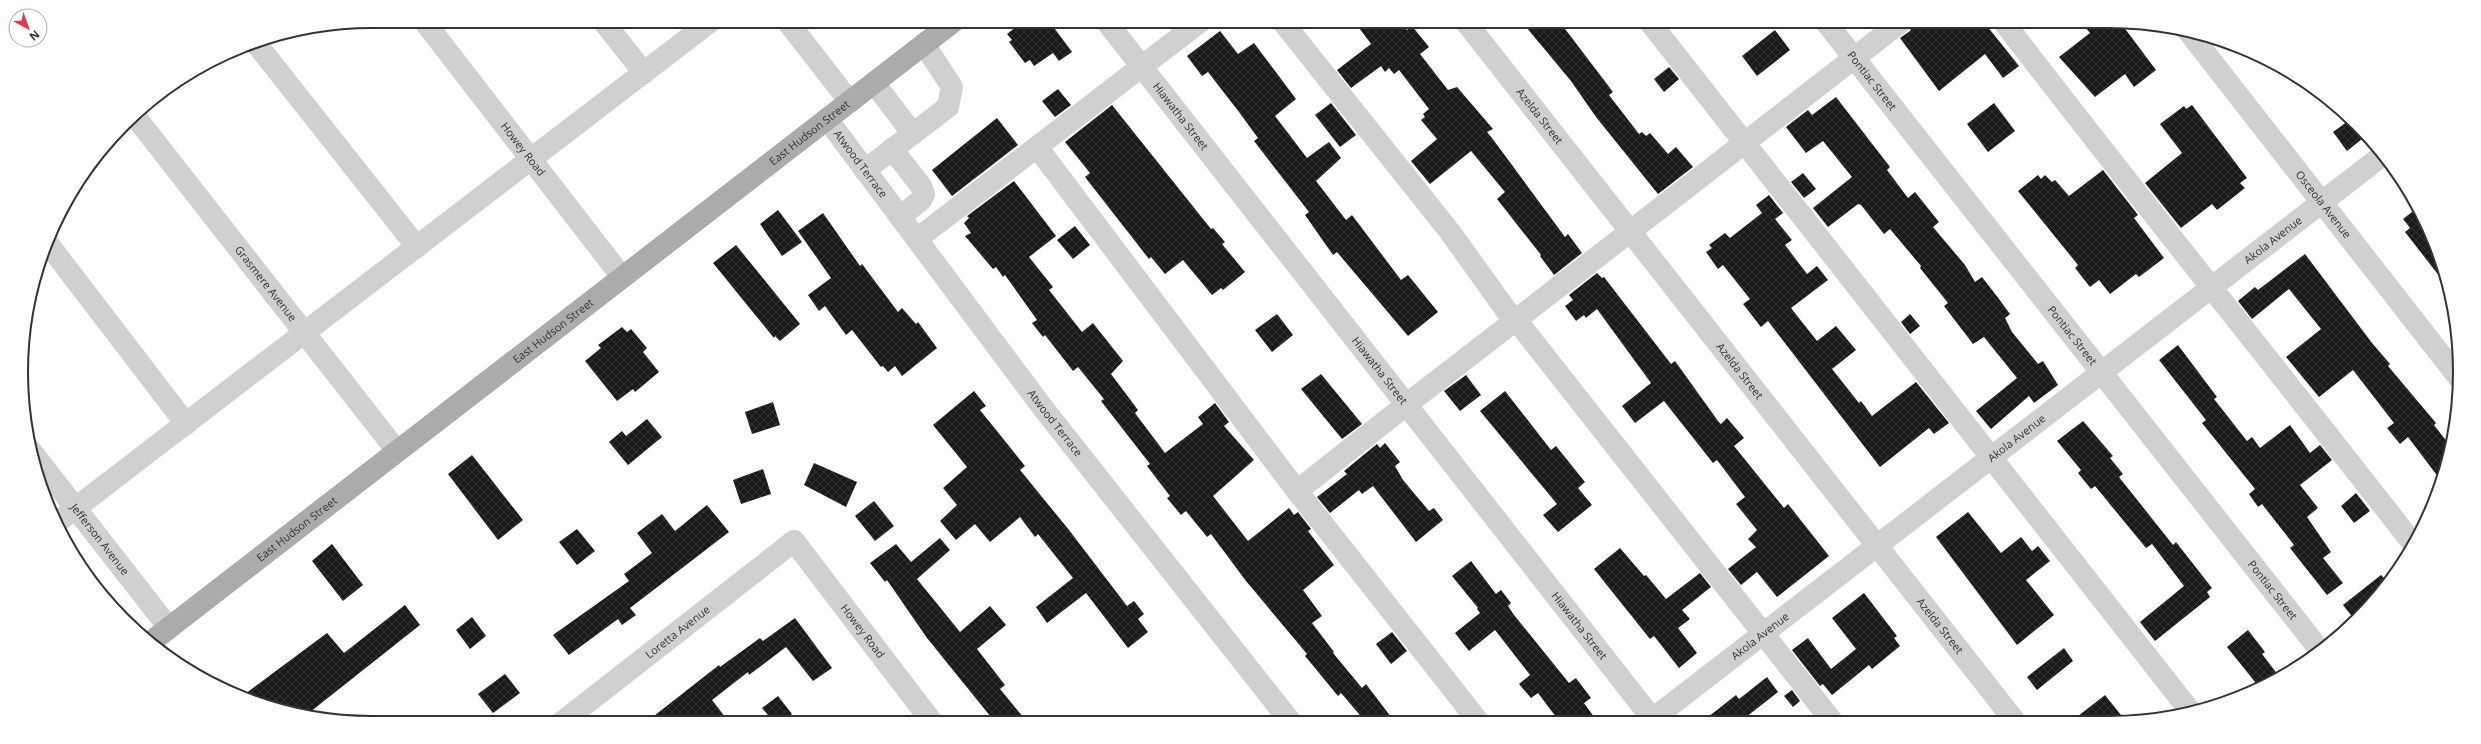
<svg xmlns="http://www.w3.org/2000/svg" width="2481" height="744" font-family="'Open Sans',sans-serif">
	<style>
		.building { fill: url(#building-cross-hatch) }
		.lines { fill: none; stroke-linecap: round; stroke-linejoin: round }
		.minor { stroke: #d0d0d0; stroke-width: 22 }
		.major { stroke: #ababab; stroke-width: 22 }
		.labels { text-anchor: middle; stroke-width: 4; stroke-linejoin: round; paint-order: stroke }
		.street-label { font-size: 11px; fill: #333; stroke: #fff }
		.rim { fill: none; stroke: #333; stroke-width: 2 }
	</style>
	<defs>
		<pattern id="building-cross-hatch" width="8" height="8" patternUnits="userSpaceOnUse"><rect width="8" height="8" fill="#1a1a1a"/><path d="M0 0l8 8M0 8l8-8" fill="none" stroke="#333"/></pattern>
	</defs>
	<rect width="100%" height="100%" fill="#fff"/>
	<g class="building">
		<polygon points="1024,21 1028,27 1035,21 1049,21 1072,52 1059,61 1053,53 1034,66 1030,60 1025,63 1009,42 1012,40 1007,34"/>
		<polygon points="1354,21 1400,21 1407,30 1412,26 1429,47 1420,54 1448,90 1457,87 1493,129 1487,132 1492,138 1565,237 1568,234 1582,253 1554,275 1540,256 1541,255 1497,199 1505,192 1471,151 1430,184 1411,161 1437,139 1421,120 1425,117 1423,114 1429,109 1399,70 1394,74 1389,68 1385,72 1381,66 1351,88 1337,70 1371,44"/>
		<polygon points="1521,21 1559,21 1613,92 1609,95 1639,134 1642,132 1646,136 1650,133 1668,154 1676,147 1693,167 1658,194 1596,117 1571,81"/>
		<polygon points="1914,21 1983,21 2019,66 2003,78 1985,54 1939,91 1900,38 1910,31"/>
		<polygon points="2080,21 2120,22 2156,70 2134,87 2125,74 2095,97 2059,57 2090,33"/>
		<polygon points="1775,30 1790,50 1757,76 1742,56"/>
		<polygon points="1220,31 1238,54 1254,43 1296,99 1275,116 1307,158 1329,142 1341,158 1316,181 1346,220 1352,215 1401,280 1408,275 1438,312 1408,336 1337,252 1333,255 1305,215 1309,212 1254,141 1258,138 1239,112 1208,72 1202,76 1187,56"/>
		<polygon points="1669,67 1679,79 1664,92 1654,79"/>
		<polygon points="1058,89 1071,105 1055,117 1042,101"/>
		<polygon points="1836,97 1890,167 1887,170 1908,198 1915,192 1939,222 1933,227 1965,265 1975,282 1982,277 1999,299 2010,314 2005,318 2012,332 2038,364 2043,361 2058,385 2034,403 2029,396 1991,429 1976,411 2017,378 1984,337 1973,344 1944,306 1948,303 1920,268 1921,266 1890,229 1884,234 1861,205 1858,204 1828,227 1813,208 1852,177 1823,141 1806,153 1786,127 1808,110 1812,115"/>
		<polygon points="1331,103 1356,135 1340,147 1315,115"/>
		<polygon points="1994,103 2015,131 1988,152 1967,124"/>
		<polygon points="1112,105 1211,229 1213,228 1225,242 1222,244 1245,272 1223,290 1221,288 1212,295 1183,260 1165,274 1151,257 1149,259 1085,177 1090,173 1065,142"/>
		<polygon points="2192,105 2247,178 2240,183 2245,188 2217,210 2212,204 2181,228 2145,183 2182,153 2160,124 2184,106 2186,109"/>
		<polygon points="997,118 1018,145 952,196 932,170"/>
		<polygon points="2351,119 2367,135 2347,151 2333,132"/>
		<polygon points="2103,170 2138,215 2134,218 2164,258 2139,277 2136,274 2110,294 2099,280 2090,287 2075,268 2078,265 2018,191 2038,175 2041,179 2045,175 2052,182 2055,180 2069,196"/>
		<polygon points="1803,173 1816,189 1804,198 1791,182"/>
		<polygon points="1014,181 1056,236 1029,257 1053,287 1049,290 1082,332 1093,323 1123,361 1111,374 1138,410 1135,413 1165,453 1203,424 1198,417 1215,403 1229,422 1224,426 1254,460 1213,496 1248,541 1289,508 1294,515 1298,512 1311,529 1308,531 1334,565 1303,590 1322,616 1312,623 1334,652 1333,653 1362,688 1366,684 1394,721 1365,721 1341,693 1338,696 1305,656 1307,654 1246,581 1211,534 1207,537 1186,511 1181,515 1167,498 1170,496 1147,466 1150,464 1101,401 1104,399 1078,367 1073,371 1045,335 1043,337 1032,323 1037,320 1005,275 1003,277 996,267 993,269 965,236 971,233 964,223 969,218 967,216"/>
		<polygon points="1769,195 1783,213 1775,219 1792,240 1785,245 1807,274 1817,266 1828,280 1791,308 1817,341 1836,326 1856,350 1832,369 1859,403 1861,401 1872,416 1916,382 1949,423 1934,434 1929,428 1880,467 1768,321 1761,327 1743,304 1750,299 1723,265 1718,269 1706,252 1712,248 1709,245 1725,233 1730,238 1762,213 1756,205"/>
		<polygon points="2417,208 2433,238 2447,286 2405,232 2410,228 2403,219"/>
		<polygon points="778,210 802,242 782,256 760,224"/>
		<polygon points="823,213 860,266 862,264 898,312 902,308 916,324 918,322 937,348 902,376 895,366 888,372 883,366 881,367 852,330 846,335 825,306 819,311 808,295 831,278 798,231"/>
		<polygon points="1075,226 1090,245 1073,259 1057,240"/>
		<polygon points="736,245 800,324 780,341 775,336 774,338 713,263"/>
		<polygon points="2305,254 2372,343 2390,364 2388,366 2436,423 2434,425 2451,447 2439,478 2408,437 2400,444 2387,428 2394,423 2353,370 2319,397 2286,357 2321,329 2289,289 2252,319 2238,301 2255,287 2258,290"/>
		<polygon points="1597,273 1602,278 1604,277 1671,364 1675,361 1718,421 1721,424 1727,418 1744,438 1734,446 1784,508 1788,504 1829,556 1777,597 1757,572 1741,585 1728,569 1756,547 1748,539 1757,530 1736,504 1745,497 1717,460 1713,463 1664,401 1635,423 1622,406 1651,383 1597,309 1586,318 1584,315 1576,321 1565,306 1573,300 1569,295"/>
		<polygon points="1277,314 1293,335 1272,352 1255,330"/>
		<polygon points="1910,314 1920,326 1910,334 1901,322"/>
		<polygon points="622,327 627,332 631,329 647,348 643,352 659,372 635,392 633,389 617,401 585,361 601,348 598,345"/>
		<polygon points="2178,345 2217,397 2214,399 2247,441 2252,437 2260,448 2290,425 2310,453 2320,445 2332,460 2300,485 2318,508 2307,517 2331,552 2323,558 2343,583 2327,595 2290,548 2294,545 2262,504 2258,507 2249,494 2255,489 2202,423 2206,420 2159,360"/>
		<polygon points="1321,374 1362,424 1342,439 1301,389"/>
		<polygon points="1466,375 1481,395 1460,411 1444,391"/>
		<polygon points="974,391 986,406 980,410 1025,466 1020,470 1069,530 1127,606 1134,601 1144,614 1138,619 1148,632 1128,648 1086,593 1047,623 1036,607 1073,578 1038,534 1035,537 1020,517 990,542 975,524 956,540 940,521 957,505 943,488 967,467 933,425"/>
		<polygon points="1505,391 1551,450 1556,446 1585,482 1578,488 1592,505 1558,532 1543,515 1557,504 1480,411"/>
		<polygon points="773,402 780,425 752,434 745,412"/>
		<polygon points="647,419 662,437 628,465 609,442 622,431 626,436"/>
		<polygon points="2083,421 2113,456 2110,458 2123,474 2119,477 2173,545 2176,542 2212,588 2207,592 2210,597 2155,641 2140,622 2184,586 2152,544 2146,548 2095,486 2091,489 2078,473 2081,470 2057,441"/>
		<polygon points="1385,443 1400,462 1395,466 1403,480 1429,511 1434,508 1443,520 1416,542 1373,486 1362,494 1359,490 1330,513 1317,497 1347,474 1344,471 1377,444 1380,448"/>
		<polygon points="472,455 523,520 498,540 448,474"/>
		<polygon points="814,463 857,482 846,507 804,485"/>
		<polygon points="763,469 771,494 741,504 733,480"/>
		<polygon points="2356,493 2370,511 2354,523 2341,506"/>
		<polygon points="874,501 894,526 875,541 855,516"/>
		<polygon points="707,505 729,532 630,608 636,615 622,625 618,619 569,655 553,635 629,581 624,574 652,553 637,533 662,514 675,531"/>
		<polygon points="1968,512 2001,553 2021,537 2032,551 2038,546 2050,561 2026,580 2054,615 2017,645 1936,537"/>
		<polygon points="577,529 595,551 577,565 559,542"/>
		<polygon points="940,538 950,550 917,579 960,632 990,606 1006,625 977,649 1005,685 1000,689 1027,722 995,722 927,638 887,580 885,582 870,563 896,544 911,562"/>
		<polygon points="332,544 363,585 343,601 312,561"/>
		<polygon points="1620,548 1644,576 1646,575 1666,599 1700,573 1711,587 1682,610 1690,619 1678,628 1697,653 1679,668 1654,636 1650,639 1594,569"/>
		<polygon points="1471,561 1496,594 1501,590 1511,603 1508,606 1514,615 1569,683 1576,678 1591,698 1584,703 1597,721 1559,721 1538,693 1531,698 1519,684 1530,675 1495,630 1469,651 1455,633 1480,613 1477,609 1478,608 1452,576"/>
		<polygon points="2381,575 2386,580 2354,619 2343,605"/>
		<polygon points="1864,593 1897,636 1894,638 1900,646 1872,669 1869,665 1832,695 1823,684 1820,686 1792,650 1808,638 1831,669 1856,649 1832,618"/>
		<polygon points="405,605 420,625 305,716 241,697 327,633 344,653"/>
		<polygon points="472,617 486,636 470,649 456,630"/>
		<polygon points="795,618 832,668 813,681 786,647 749,675 748,672 712,700 729,722 645,723 719,665 720,667 760,638 763,641"/>
		<polygon points="2248,630 2265,652 2262,654 2278,675 2259,687 2227,647"/>
		<polygon points="1392,632 1407,651 1391,664 1376,644"/>
		<polygon points="2064,648 2073,661 2037,690 2027,677"/>
		<polygon points="505,674 520,693 493,713 478,694"/>
		<polygon points="1767,677 1778,692 1741,721 1703,721 1736,695 1739,699"/>
		<polygon points="1792,690 1800,701 1793,707 1784,696"/>
		<polygon points="2105,695 2125,720 2073,720"/>
		<polygon points="778,696 792,714 782,722 774,722 762,708"/>
	</g>
	<g class="lines">
		<g class="minor">
			<path id="s1" d="M424 21 622 277"/>
			<polyline points="603,21 644,73"/>
			<polyline points="787,21 850,102"/>
			<path id="s2" d="M1106 21 1654 721"/>
			<polyline points="1282,21 1450,232 1506,310 1517,321 1832,721"/>
			<path id="s3" d="M1465 21 2014 720"/>
			<polyline points="1649,21 2190,711"/>
			<path id="s4" d="M1825 21 2319 649"/>
			<path d="M2003 21C2138 197 2278 370 2414 545"/>
			<path id="s5" d="M2188 31 2459 378"/>
			<polyline points="255,42 417,247"/>
			<polyline points="874,83 913,134"/>
			<path id="s6" d="M134 115 397 451"/>
			<path id="s7" d="M827 119 1043 408 1290 721"/>
			<polyline points="1037,147 1297,491 1478,721"/>
			<polyline points="892,149 921,186 924,194 921,200 900,217"/>
			<polyline points="865,170 948,107 952,87 924,44"/>
			<polyline points="917,239 1201,21"/>
			<polyline points="49,245 186,424"/>
			<path id="s8" d="M31 451 169 628"/>
			<polyline points="1297,491 1406,405 1902,21"/>
			<polyline points="56,523 711,21"/>
			<path id="s9" d="M1650 721 2383 155"/>
			<path id="s10" d="M561 723 794 541 932 722"/>
		</g>
		<path class="major" id="s11" d="M152 641 954 21"/>
	</g>
	<g class="labels">
		<g class="street-label">
			<text dy="4" stroke="none"><textPath href="#s4" startOffset="76">Pontiac Street</textPath></text>
			<text dy="4" stroke="none"><textPath href="#s2" startOffset="121">Hiawatha Street</textPath></text>
			<text dy="4" stroke="none"><textPath href="#s3" startOffset="121">Azelda Street</textPath></text>
			<text dy="4" stroke="none"><textPath href="#s11" startOffset="831">East Hudson Street</textPath></text>
			<text dy="4" stroke="none"><textPath href="#s1" startOffset="162">Howey Road</textPath></text>
			<text dy="4" stroke="none"><textPath href="#s7" startOffset="56">Atwood Terrace</textPath></text>
			<text dy="4" stroke="none"><textPath href="#s5" startOffset="220">Osceola Avenue</textPath></text>
			<text dy="4" stroke="none"><textPath href="#s9" startOffset="787">Akola Avenue</textPath></text>
			<text dy="4" stroke="none"><textPath href="#s6" startOffset="214">Grasmere Avenue</textPath></text>
			<text dy="4" stroke="none"><textPath href="#s11" startOffset="507">East Hudson Street</textPath></text>
			<text dy="4" stroke="none"><textPath href="#s4" startOffset="400">Pontiac Street</textPath></text>
			<text dy="4" stroke="none"><textPath href="#s2" startOffset="444">Hiawatha Street</textPath></text>
			<text dy="4" stroke="none"><textPath href="#s3" startOffset="445">Azelda Street</textPath></text>
			<text dy="4" stroke="none"><textPath href="#s7" startOffset="380">Atwood Terrace</textPath></text>
			<text dy="4" stroke="none"><textPath href="#s9" startOffset="463">Akola Avenue</textPath></text>
			<text dy="4" stroke="none"><textPath href="#s11" startOffset="183">East Hudson Street</textPath></text>
			<text dy="4" stroke="none"><textPath href="#s8" startOffset="112">Jefferson Avenue</textPath></text>
			<text dy="4" stroke="none"><textPath href="#s4" startOffset="724">Pontiac Street</textPath></text>
			<text dy="4" stroke="none"><textPath href="#s2" startOffset="768">Hiawatha Street</textPath></text>
			<text dy="4" stroke="none"><textPath href="#s3" startOffset="769">Azelda Street</textPath></text>
			<text dy="4" stroke="none"><textPath href="#s10" startOffset="409">Howey Road</textPath></text>
			<text dy="4" stroke="none"><textPath href="#s10" startOffset="148">Loretta Avenue</textPath></text>
			<text dy="4" stroke="none"><textPath href="#s9" startOffset="139">Akola Avenue</textPath></text>
		</g>
	</g>
	<path d="M0 0H2481V744H0ZM372 28H2109A344 344 0 0 1 2453 372V372A344 344 0 0 1 2109 716H372A344 344 0 0 1 28 372V372A344 344 0 0 1 372 28Z" fill="#fff" fill-rule="evenodd"/>
	<path class="rim" d="M372 28H2109A344 344 0 0 1 2453 372V372A344 344 0 0 1 2109 716H372A344 344 0 0 1 28 372V372A344 344 0 0 1 372 28Z"/>
	<g transform="translate(28 28) rotate(139)"><circle r="19" fill="#ffffff" stroke="#adadad"/>
	<path d="M0-3L7 15L0 10L-7 15Z" fill="#e63946"/>
	<text y="-6" font-size="11" font-weight="bold" text-anchor="middle" fill="#333333">N</text>
	</g>
</svg>
